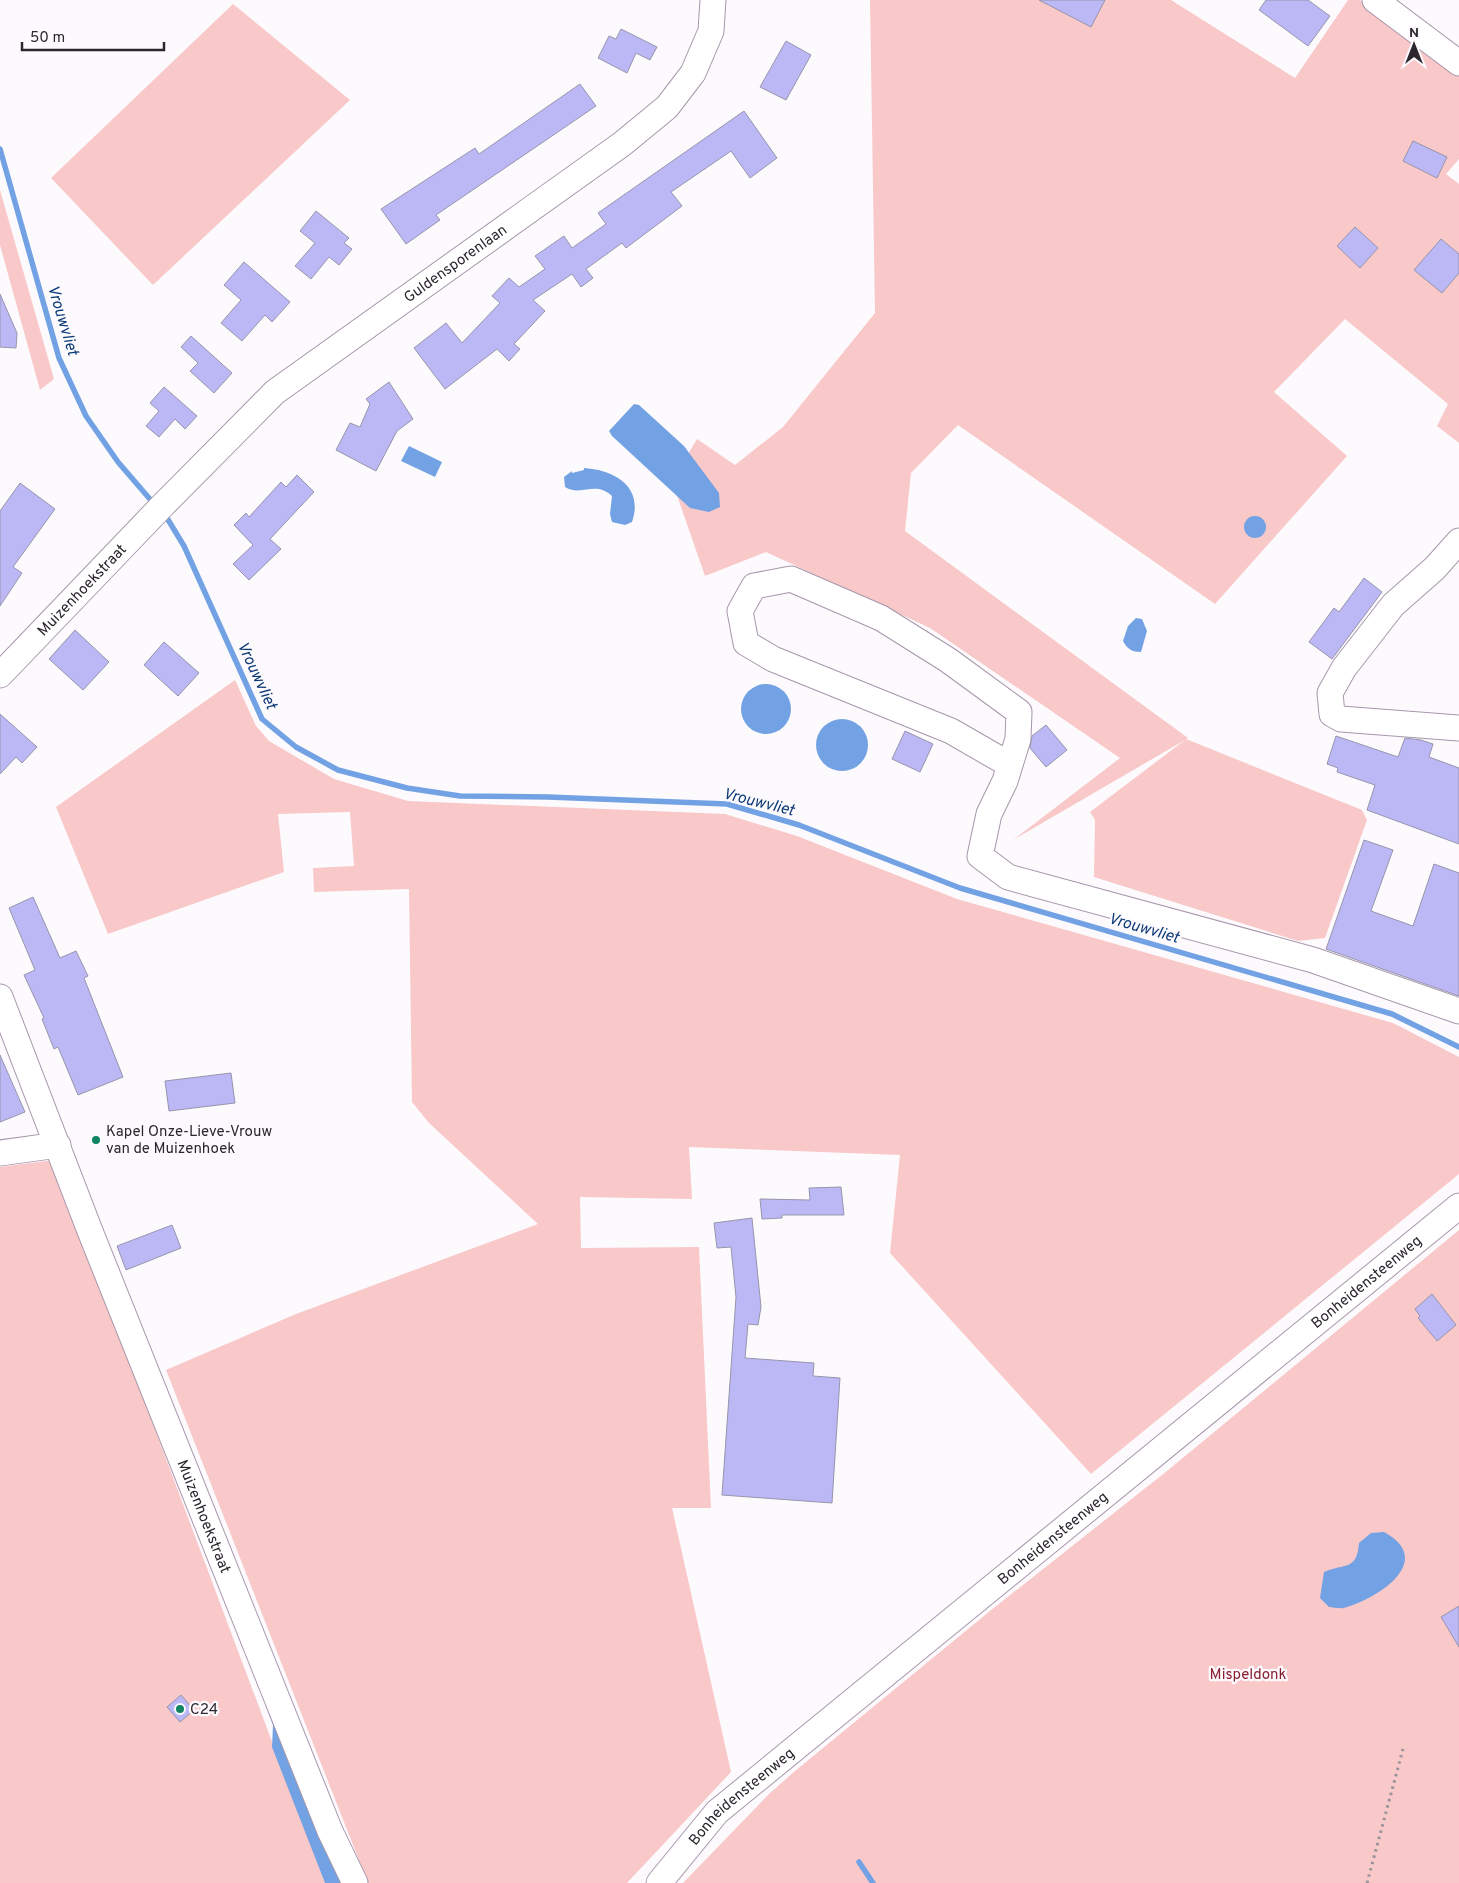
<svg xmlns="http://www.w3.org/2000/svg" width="1459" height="1883" font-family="Overpass,sans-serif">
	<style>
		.green { fill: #f9c8c9 }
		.water { fill: #73a2e4 }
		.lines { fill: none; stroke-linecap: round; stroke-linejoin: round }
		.stream { stroke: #73a2e4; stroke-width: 5.5 }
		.building { fill: #bcb8f6; stroke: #9695ac }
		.minor-casing { stroke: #a697ab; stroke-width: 27 }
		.path { stroke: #99949a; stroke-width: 3; stroke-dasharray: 2.5 4; stroke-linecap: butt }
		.minor { stroke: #fff; stroke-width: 25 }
		.poi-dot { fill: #0f8362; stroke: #fdfafe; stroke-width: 2 }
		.labels { text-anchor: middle; stroke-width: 4.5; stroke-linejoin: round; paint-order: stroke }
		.street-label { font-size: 15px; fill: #2c262e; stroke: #fdfafe }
		.poi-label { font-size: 15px; fill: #2c262e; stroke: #fdfafe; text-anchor: start }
		.park-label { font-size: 15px; fill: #891f30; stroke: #fdfafe }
		.water-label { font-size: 16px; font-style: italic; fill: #0d3b76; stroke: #fdfafe }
	</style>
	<rect width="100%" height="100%" fill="#fdfafe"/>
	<g class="green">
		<polygon points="870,0 1171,0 1295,78 1348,0 1360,0 1459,73 1459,159 1446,174 1459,184 1459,443 1437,426 1448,404 1345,319 1274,392 1347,456 1215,604 958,425 911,473 905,531 1188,738 1186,739 1362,810 1367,820 1325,938 1298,941 1094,877 1095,820 1090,812 1185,740 1013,840 1120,758 930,628 766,552 705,576 672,481 697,439 735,465 783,427 875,313"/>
		<polygon points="233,4 350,100 153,285 51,178"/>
		<polygon points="0,190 54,379 40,390 0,245"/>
		<polygon points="235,680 256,726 269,741 334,779 408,801 725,814 797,836 957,899 1393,1023 1459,1057 1459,1174 1091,1474 890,1253 900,1155 689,1147 692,1199 580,1197 581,1248 699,1247 711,1508 672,1508 731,1772 627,1883 368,1883 166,1370 296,1314 538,1224 429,1123 412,1102 409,889 314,892 313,868 354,866 350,812 278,814 284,872 108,934 56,807"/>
		<polygon points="54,1160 325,1883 0,1883 0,1167"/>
		<polygon points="1459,1230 1459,1883 683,1883 769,1794 795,1771 990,1611 1167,1471"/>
	</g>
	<g class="water">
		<polygon points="634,404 639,405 684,446 719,493 720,507 709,512 690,508 612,436 609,431"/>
		<polygon points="409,446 442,462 435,477 401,461"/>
		<path d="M584 468C615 470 644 487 632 522L625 525 612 522 610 514 612 496C595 480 582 497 565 487L564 477 572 471V473L584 470Z"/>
		<circle cx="1255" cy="527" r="11"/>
		<path d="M1136 618 1142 619 1147 631 1141 652C1132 652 1127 649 1123 641L1128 626Z"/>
		<circle cx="766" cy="709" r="25"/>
		<circle cx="842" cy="745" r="26"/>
		<path d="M1384 1532C1437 1561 1377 1599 1344 1608 1340 1609 1333 1607 1329 1607L1320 1598 1324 1572C1345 1563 1357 1571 1359 1543L1371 1533Z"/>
		<polygon points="273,1701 346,1883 325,1883 272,1747 273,1725 265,1704"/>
	</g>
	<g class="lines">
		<g class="stream">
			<polyline points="0,149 59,358 86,416 118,462 155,505"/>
			<polyline points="164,513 184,546 262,719 296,747 338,770 407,788 460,796 548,797 727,804 799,825 960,888 1392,1014 1459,1047"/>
			<polyline points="859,1862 873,1883"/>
		</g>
	</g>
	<g class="building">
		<polygon points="1039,0 1105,0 1091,27"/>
		<polygon points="1266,0 1308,0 1330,16 1308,46 1259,10"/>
		<polygon points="621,29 657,47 650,60 636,53 627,73 598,58 609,36 616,39"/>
		<polygon points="786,41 811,55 786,100 760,87"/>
		<polygon points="580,84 596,106 436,215 440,220 406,244 381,209 475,148 479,154"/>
		<polygon points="744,111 777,158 750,178 731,151 671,192 682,206 626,248 622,243 586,269 593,278 581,287 572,274 533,300 545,311 514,344 520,349 509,361 497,349 445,389 414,348 446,323 462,343 500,303 492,296 509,278 519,287 545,269 535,256 564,236 572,248 606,224 598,213"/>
		<polygon points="1413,141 1447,157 1437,178 1403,161"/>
		<polygon points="316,211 349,238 344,243 352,249 339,265 329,257 311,279 295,266 315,243 300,231"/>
		<polygon points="1355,227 1378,248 1360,268 1337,246"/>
		<polygon points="1441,239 1459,254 1459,273 1442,293 1414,270"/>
		<polygon points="244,262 290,302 272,322 265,315 242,341 221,323 241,300 224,285"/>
		<polygon points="0,294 17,333 16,348 0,347"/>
		<polygon points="191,336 232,373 214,393 190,371 198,363 181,347"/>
		<polygon points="389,382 413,419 397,431 376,471 336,450 350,423 360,427 370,404 366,399"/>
		<polygon points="164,387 197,416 185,429 175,419 159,437 146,426 159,411 150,403"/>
		<polygon points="297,475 314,492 270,539 281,549 249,580 233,564 253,545 234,525 246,513 249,517 281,482 286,487"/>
		<polygon points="20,483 55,509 13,567 22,573 0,606 0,511"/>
		<polygon points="1364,578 1382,592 1332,659 1309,642 1334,608 1339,612"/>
		<polygon points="75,630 109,662 83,690 49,659"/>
		<polygon points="164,642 199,673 178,696 144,665"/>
		<polygon points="0,714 37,747 22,763 16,757 0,774"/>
		<polygon points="1046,725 1067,750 1046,767 1030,748 1032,736"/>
		<polygon points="905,731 933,744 920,772 892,759"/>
		<polygon points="1336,736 1398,757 1405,738 1421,740 1433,744 1429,757 1459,768 1459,844 1367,810 1375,785 1337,772 1338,768 1327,764"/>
		<polygon points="1364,840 1393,850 1371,911 1413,926 1434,864 1459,873 1459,996 1326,949"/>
		<polygon points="33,897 60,958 76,951 88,976 84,978 123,1077 78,1095 58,1047 54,1049 42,1019 44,1018 24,975 35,970 9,908"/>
		<polygon points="0,1055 25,1112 0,1122"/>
		<polygon points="231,1073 235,1103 169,1111 165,1081"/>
		<polygon points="841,1187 844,1215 782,1215 782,1218 762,1219 760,1199 810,1200 809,1188"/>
		<polygon points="752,1218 761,1307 758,1325 748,1324 745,1358 814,1363 813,1376 840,1378 832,1503 722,1495 736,1297 731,1247 717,1248 714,1223"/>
		<polygon points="172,1225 181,1248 126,1270 117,1246"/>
		<polygon points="1432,1294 1456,1325 1437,1341 1418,1318 1420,1316 1415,1309"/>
		<polygon points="1459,1606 1459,1647 1441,1617"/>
		<polygon points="181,1695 194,1710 180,1722 167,1707"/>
	</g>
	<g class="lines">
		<g class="minor-casing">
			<g id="minor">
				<polyline points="1375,0 1459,63"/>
				<polyline points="1459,541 1435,568 1393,605 1344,668 1330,693 1332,714 1341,719 1459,728"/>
				<path id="s1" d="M0 675 162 506 275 392 622 144 667 107 693 73 711 31 713 0"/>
				<polyline points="1010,765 951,731 773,659 746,643 740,611 754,586 791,579 881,618 948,660 1019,712 1018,739 1005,781 989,814 980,856 1008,877 1313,960 1459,1011"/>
				<path id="s2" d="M0 997 90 1231 330 1831 355 1883"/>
				<polyline points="0,1153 58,1145"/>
				<path id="s3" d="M659 1883 717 1812 1459 1206"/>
			</g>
		</g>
		<polyline class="path" points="1367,1883 1403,1749"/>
		<use href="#minor" class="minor"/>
	</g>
	<g class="poi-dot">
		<circle cx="96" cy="1140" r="5"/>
		<circle cx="180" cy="1709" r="5"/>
	</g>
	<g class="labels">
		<g class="street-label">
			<text dy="5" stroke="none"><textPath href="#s1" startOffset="616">Guldensporenlaan</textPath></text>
			<text dy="5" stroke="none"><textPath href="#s1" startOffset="118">Muizenhoekstraat</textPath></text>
			<text dy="5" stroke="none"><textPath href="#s3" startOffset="930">Bonheidensteenweg</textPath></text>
			<text dy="5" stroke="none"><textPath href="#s2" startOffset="558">Muizenhoekstraat</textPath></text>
			<text dy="5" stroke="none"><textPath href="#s3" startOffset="525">Bonheidensteenweg</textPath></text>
			<text dy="5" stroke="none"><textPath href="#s3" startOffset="120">Bonheidensteenweg</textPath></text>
		</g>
		<g class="poi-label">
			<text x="106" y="1136">Kapel Onze-Lieve-Vrouw<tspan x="106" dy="17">van de Muizenhoek</tspan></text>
			<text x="190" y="1714">C24</text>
		</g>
		<g class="park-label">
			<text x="1248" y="1679">Mispeldonk</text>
		</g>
		<g class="water-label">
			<text transform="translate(64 320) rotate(73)" y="6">Vrouwvliet</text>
			<text transform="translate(258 675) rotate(65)" y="6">Vrouwvliet</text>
			<text transform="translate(759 801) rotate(14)" y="6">Vrouwvliet</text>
			<text transform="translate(1144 927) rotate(16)" y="6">Vrouwvliet</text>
		</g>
	</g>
	<g transform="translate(1414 45)" stroke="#fdfafe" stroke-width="4" paint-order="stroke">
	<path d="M0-4L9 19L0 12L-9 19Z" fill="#2c262e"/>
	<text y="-8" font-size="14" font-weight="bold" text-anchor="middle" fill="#2c262e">N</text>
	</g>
	<path d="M22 42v8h142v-8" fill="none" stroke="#2c262e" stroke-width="2.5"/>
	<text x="30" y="42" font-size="15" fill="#2c262e" stroke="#fdfafe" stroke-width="4" paint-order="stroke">50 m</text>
</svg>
